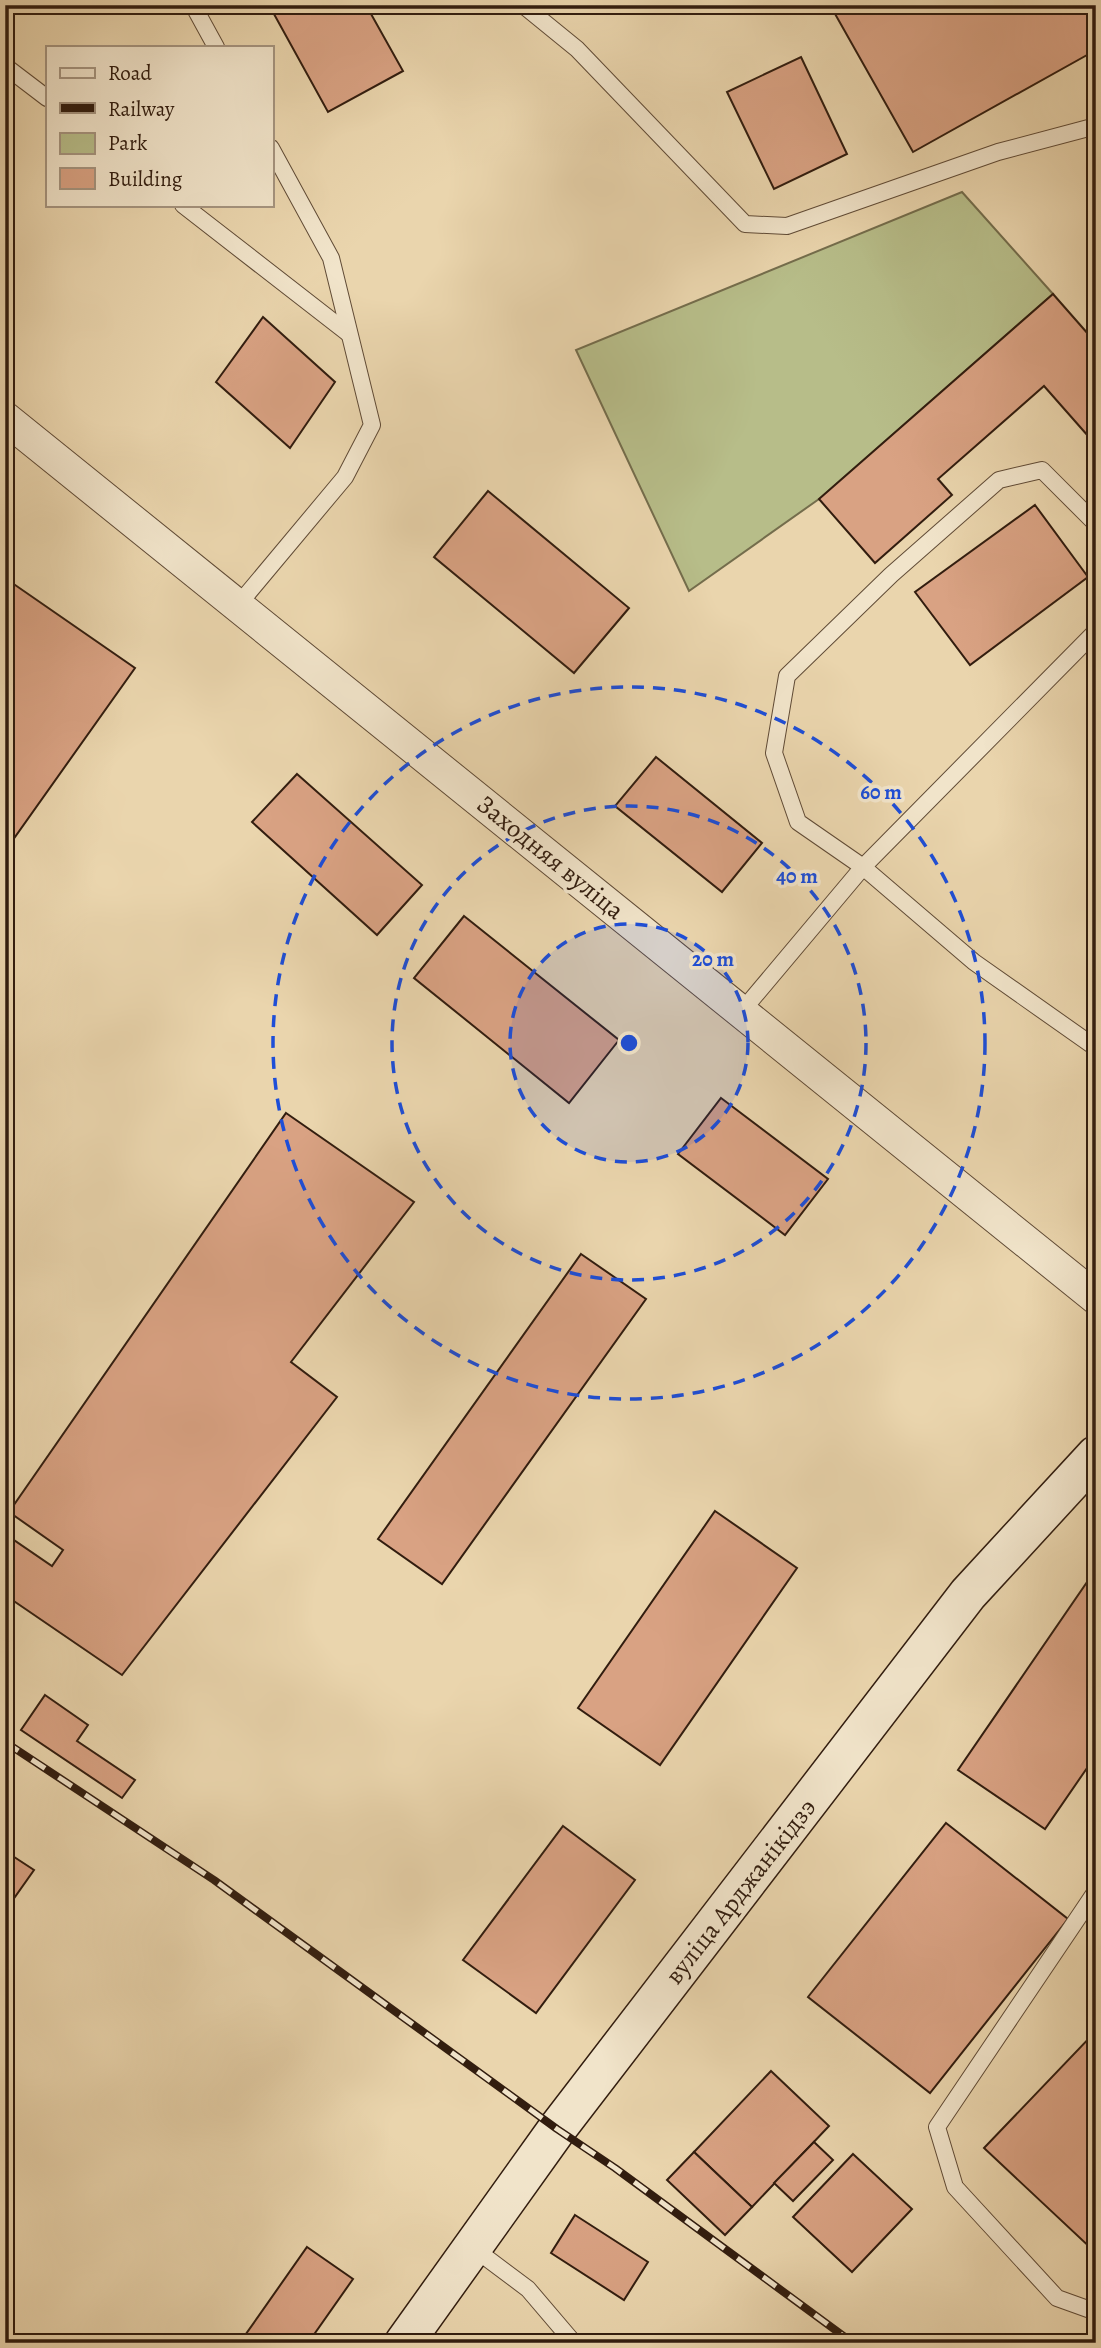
<svg xmlns="http://www.w3.org/2000/svg" width="1101" height="2348" font-family="Alegreya,serif">
	<style>
		.green { fill: #b7bd89; stroke: #746d4c; stroke-width: 2 }
		.building { fill: #d9a283; stroke: #321d0f; stroke-width: 2 }
		.lines { fill: none; stroke-linecap: round; stroke-linejoin: round }
		.service-casing { stroke: #604b36; stroke-width: 18 }
		.minor-casing { stroke: #604b36; stroke-width: 34 }
		.secondary-casing { stroke: #321d0f; stroke-width: 41 }
		.service { stroke: #f1e4ca; stroke-width: 16 }
		.minor { stroke: #f1e4ca; stroke-width: 32 }
		.secondary { stroke: #f1e4ca; stroke-width: 38 }
		.rail-casing { stroke: #321d0f; stroke-width: 8 }
		.rail { stroke: #f1e4ca; stroke-width: 5; stroke-dasharray: 16; stroke-linecap: butt }
		.ring { fill: none; stroke: #1d4ed8; stroke-width: 3.5; stroke-dasharray: 12 9 }
		.labels { text-anchor: middle; stroke-width: 7; stroke-linejoin: round; paint-order: stroke }
		.street-label { font-size: 26px; fill: #321d0f; stroke: #f1e4ca }
		.centre { fill: #1d4ed8; stroke: #f1e4ca; stroke-width: 3.5 }
		.ring-label { font-size: 21px; text-anchor: middle; font-weight: bold; fill: #1d4ed8; stroke: #f1e4ca; stroke-width: 7; stroke-linejoin: round; paint-order: stroke }
	</style>
	<rect width="100%" height="100%" fill="#ead5ad"/>
	<filter id="stains"><feTurbulence type="fractalNoise" baseFrequency=".00286" numOctaves="4"/><feColorMatrix values="0 0 0 0 .2 0 0 0 0 .09 0 0 0 0 .02 0 0 0 .5 -.17"/></filter>
	<radialGradient id="worn" r=".72"><stop offset=".6" stop-color="#630" stop-opacity="0"/><stop offset="1" stop-color="#630" stop-opacity=".3"/></radialGradient>
	<polygon class="green" points="962,192 1053,294 819,499 689,591 576,350"/>
	<g class="building">
		<polygon points="269,5 366,5 403,71 328,112"/>
		<polygon points="830,5 1096,5 1096,50 913,152"/>
		<polygon points="801,57 847,154 774,189 727,92"/>
		<polygon points="1053,294 1096,343 1096,445 1044,386 938,479 952,495 875,563 819,499"/>
		<polygon points="263,317 335,382 290,448 216,382"/>
		<polygon points="488,491 629,608 574,673 434,557"/>
		<polygon points="1035,505 1088,577 970,665 915,592"/>
		<polygon points="5,578 135,668 5,851"/>
		<polygon points="656,757 762,843 722,892 615,806"/>
		<polygon points="297,774 422,885 377,935 252,822"/>
		<polygon points="464,916 619,1040 569,1103 414,978"/>
		<polygon points="721,1098 828,1179 785,1235 678,1154"/>
		<polygon points="286,1113 414,1202 291,1362 337,1397 122,1675 5,1595 5,1534 52,1566 63,1550 9,1512"/>
		<polygon points="581,1254 646,1299 442,1584 378,1539"/>
		<polygon points="715,1511 797,1568 660,1765 578,1708"/>
		<polygon points="1096,1569 1096,1755 1045,1829 958,1770"/>
		<polygon points="45,1695 88,1725 77,1741 135,1780 122,1798 21,1730"/>
		<polygon points="946,1823 1068,1919 930,2093 808,1997"/>
		<polygon points="563,1826 635,1880 536,2013 463,1960"/>
		<polygon points="5,1851 34,1870 5,1911"/>
		<polygon points="1096,2031 1096,2253 984,2148"/>
		<polygon points="771,2071 829,2126 752,2207 694,2152"/>
		<polygon points="814,2142 833,2160 793,2201 774,2183"/>
		<polygon points="694,2152 752,2207 725,2235 667,2180"/>
		<polygon points="853,2154 912,2209 852,2272 793,2217"/>
		<polygon points="575,2215 648,2262 624,2300 551,2253"/>
		<polygon points="307,2247 353,2279 308,2343 243,2343 241,2341"/>
	</g>
	<g class="lines">
		<g class="service-casing">
			<g id="service">
				<polyline points="193,5 216,47"/>
				<polyline points="523,5 577,49 745,224 787,226 998,152 1096,126"/>
				<polyline points="5,66 47,98"/>
				<polyline points="183,205 349,334"/>
				<polyline points="1096,524 1042,470 999,480 891,575 787,676 774,753 798,822 863,867 974,962 1096,1048"/>
				<polyline points="238,605 345,477 372,425 331,258 271,148"/>
				<polyline points="742,1011 863,867 1096,631"/>
				<polyline points="1096,1891 937,2127 955,2187 1057,2298 1096,2312"/>
				<polyline points="472,2247 528,2289 574,2343"/>
			</g>
		</g>
		<g class="minor-casing">
			<polyline id="minor" points="5,418 1096,1298"/>
		</g>
		<g class="secondary-casing">
			<polyline id="secondary" points="404,2343 557,2129 968,1594 1096,1455"/>
		</g>
		<use href="#service" class="service"/>
		<use href="#minor" class="minor"/>
		<use href="#secondary" class="secondary"/>
		<g class="rail-casing">
			<polyline id="rail" points="5,1742 214,1880 557,2129 615,2168 853,2343"/>
		</g>
		<use href="#rail" class="rail"/>
	</g>
	<circle cx="629" cy="1043" r="119" fill="#1d4ed8" fill-opacity=".12"/>
	<g class="ring">
		<circle cx="629" cy="1043" r="119"/>
		<circle cx="629" cy="1043" r="237"/>
		<circle cx="629" cy="1043" r="356"/>
	</g>
	<g class="labels">
		<g class="street-label">
			<text transform="translate(551 857) rotate(39)" y="9">Заходняя вуліца</text>
			<text transform="translate(740 1891) rotate(-52)" y="9">вуліца Арджанікідзэ</text>
		</g>
	</g>
	<circle cx="629" cy="1043" r="10" class="centre"/>
	<g class="ring-label">
		<text x="881" y="799">60 m</text>
		<text x="797" y="883">40 m</text>
		<text x="713" y="966">20 m</text>
	</g>
	<rect width="1101" height="2348" fill="none" stroke="#ead5ad" stroke-width="28"/>
	<rect x="7" y="7" width="1087" height="2334" fill="none" stroke="#321d0f" stroke-width="3.5"/>
	<rect x="14" y="14" width="1073" height="2320" fill="none" stroke="#321d0f" stroke-width="2"/>
	<rect x="46" y="46" width="228" height="161" fill="#f1e4ca" stroke="#a5947f" stroke-width="2"/>
	<rect x="60" y="68" width="35" height="10" fill="#f1e4ca" stroke="#a5947f" stroke-width="2"/>
	<text x="108" y="80" font-size="21" fill="#321d0f">Road</text>
	<rect x="60" y="103" width="35" height="10" fill="#321d0f" stroke="#a5947f" stroke-width="2"/>
	<text x="108" y="116" font-size="21" fill="#321d0f">Railway</text>
	<rect x="60" y="133" width="35" height="21" fill="#b7bd89" stroke="#a5947f" stroke-width="2"/>
	<text x="108" y="150" font-size="21" fill="#321d0f">Park</text>
	<rect x="60" y="168" width="35" height="21" fill="#d9a283" stroke="#a5947f" stroke-width="2"/>
	<text x="108" y="186" font-size="21" fill="#321d0f">Building</text>
	<rect width="100%" height="100%" filter="url(#stains)"/>
	<rect width="100%" height="100%" fill="url(#worn)"/>
</svg>
